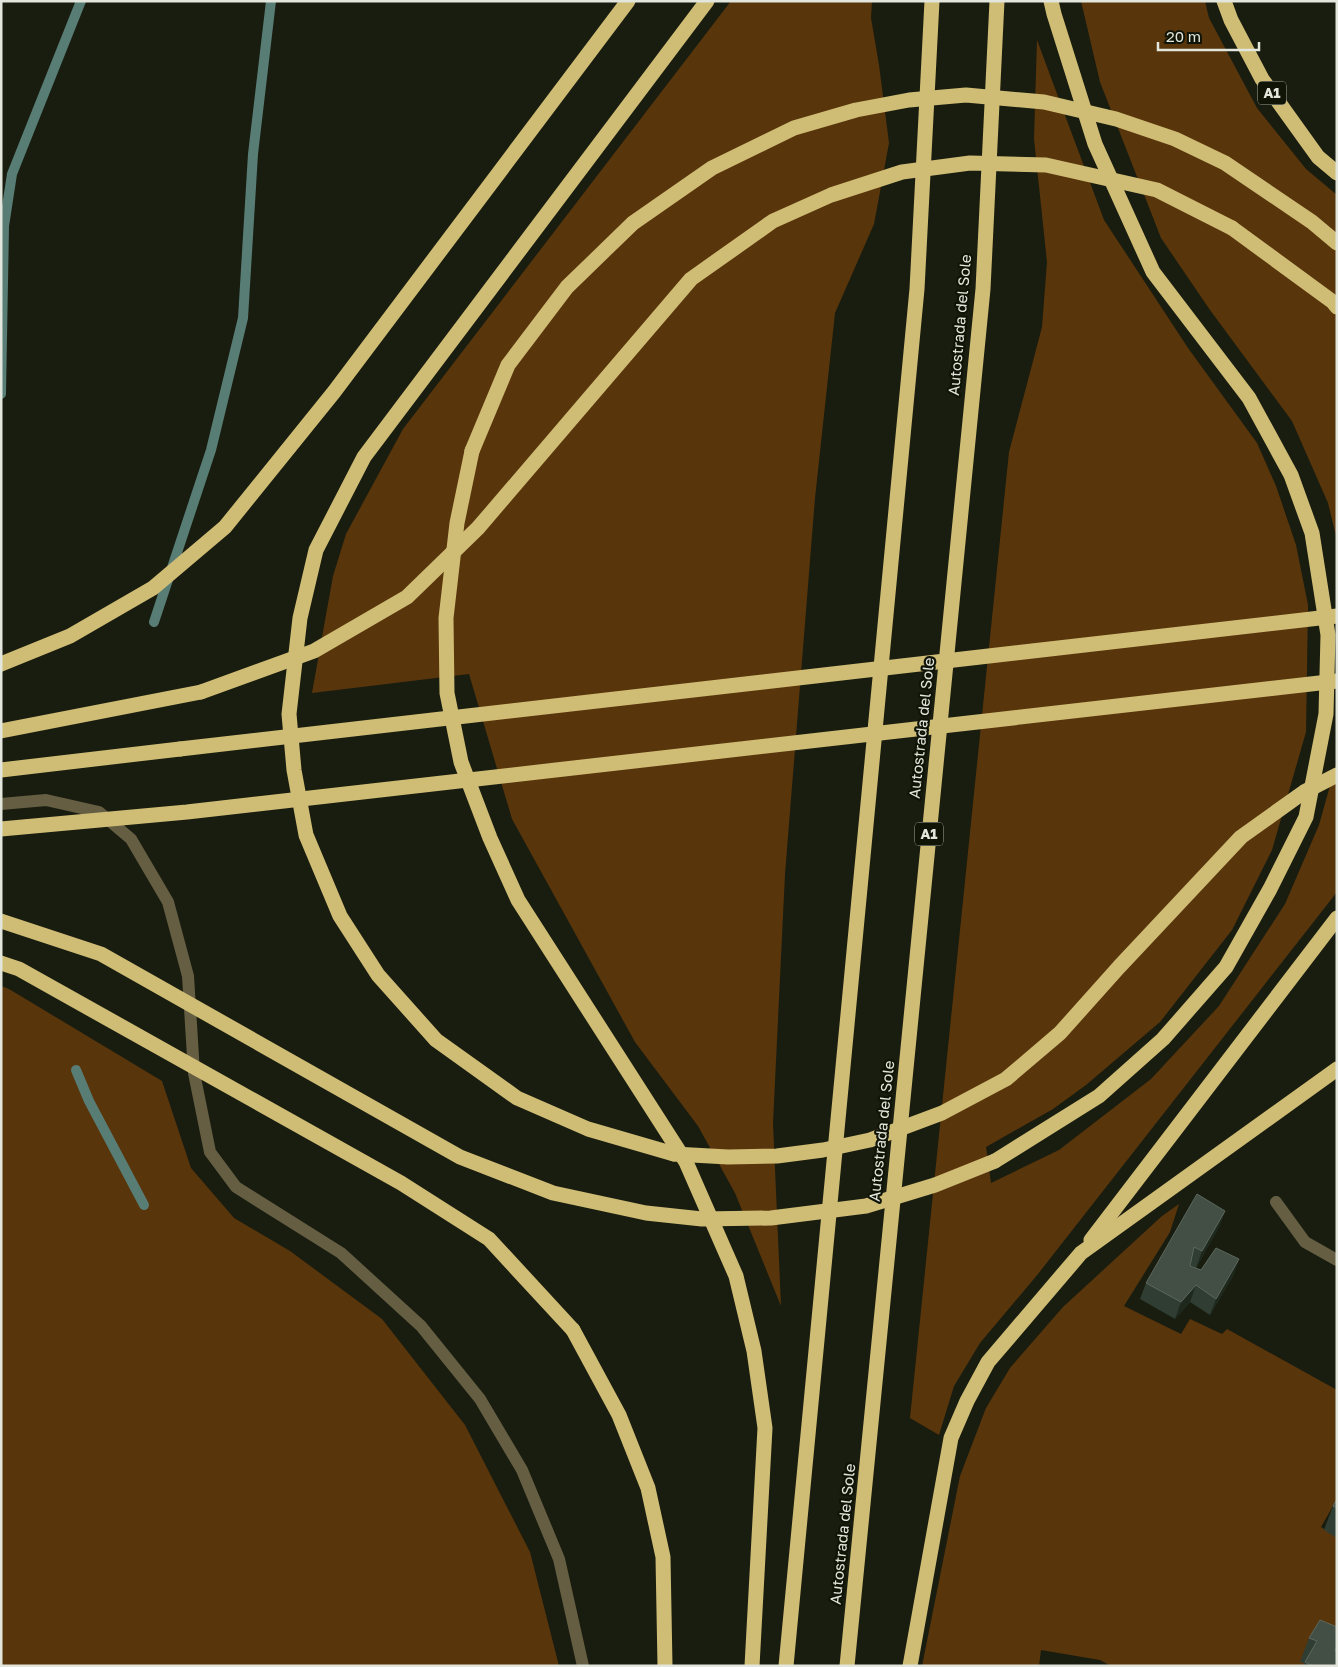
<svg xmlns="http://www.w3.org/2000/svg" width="1338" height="1667" font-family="'Golos Text',sans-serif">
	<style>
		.green { fill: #59350c }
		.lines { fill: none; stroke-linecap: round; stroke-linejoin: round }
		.stream { stroke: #587d75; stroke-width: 10 }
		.lane { stroke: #655e43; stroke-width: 12 }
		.street { stroke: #655e43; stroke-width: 12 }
		.highway { stroke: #cfbc75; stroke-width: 15 }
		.highway-bridge { stroke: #cfbc75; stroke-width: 15 }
		.wall { fill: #2f3d33 }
		.shaded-wall { fill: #1e281d }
		.building { fill: #434f45; stroke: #5c675d }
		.labels { text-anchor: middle; stroke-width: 4.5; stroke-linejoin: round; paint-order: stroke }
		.shield { fill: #101407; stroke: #a3a79c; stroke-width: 1 }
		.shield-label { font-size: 14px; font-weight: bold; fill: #e2e6dc }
		.street-label { font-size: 15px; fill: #e2e6dc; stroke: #101407 }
	</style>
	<rect width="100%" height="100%" fill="#191d0f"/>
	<g class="green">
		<polygon points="731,1 872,1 871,18 879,65 889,143 874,224 835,313 815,498 785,874 773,1123 781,1306 735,1193 698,1126 635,1042 512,819 469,674 312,693 333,576 346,534 403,429"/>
		<polygon points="1081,1 1205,1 1209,18 1257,108 1306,169 1337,195 1337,540 1328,503 1292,421 1210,310 1161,238 1100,82"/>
		<polygon points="1037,40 1104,220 1188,348 1257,443 1276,486 1296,545 1308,605 1306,732 1272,850 1232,930 1160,1022 1086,1085 1053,1109 986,1147 991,1183 1059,1150 1151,1079 1219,1006 1285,904 1319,825 1337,761 1337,892 1038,1274 980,1343 954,1386 939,1435 910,1418 1009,452 1042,327 1047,262 1034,139"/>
		<polygon points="1,986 9,989 162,1081 191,1168 234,1218 290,1251 382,1319 465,1425 530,1552 559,1666 1,1666"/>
		<polygon points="1179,1204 1170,1232 1124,1306 1181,1334 1190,1319 1222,1334 1227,1329 1337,1390 1337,1499 1321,1527 1337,1537 1337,1666 1111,1666 1100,1660 1041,1650 1039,1666 922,1666 960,1476 986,1408 1010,1368 1063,1307 1162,1216"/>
	</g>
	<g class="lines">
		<g class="stream">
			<polyline points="1,394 4,226 12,174 81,1"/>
			<polyline points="154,622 211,450 243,318 253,154 271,1"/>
			<polyline points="76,1070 89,1101 144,1205"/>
		</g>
		<polyline class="lane" points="1276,1202 1305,1242 1337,1260"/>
		<polyline class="street" points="1,804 46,800 99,812 131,839 168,902 188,976 194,1073 210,1152 236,1187 341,1253 421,1326 480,1399 522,1470 559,1559 583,1666"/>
		<g class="highway">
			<polyline points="1224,1 1231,20 1262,79 1318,157 1337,173"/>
			<polyline points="1232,228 1333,302 1337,307"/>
			<polyline points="472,451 457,523 446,618 447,693 461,762 490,838 518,900 686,1162 736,1276 754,1351 765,1428 752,1666"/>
			<polyline points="1,664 70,636 153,588 225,527 334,392 628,1"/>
			<polyline points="1,731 201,692"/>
			<polyline points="1,770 180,749"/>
			<polyline points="674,1154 588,1129 517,1098 436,1040 378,975 340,916 306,835 294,770 289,714 300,618 316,550 364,457 707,1"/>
			<polyline points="995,1161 1099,1096 1163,1039 1226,967 1270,889 1306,817 1326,714 1328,635 1312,533 1291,475 1249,398 1153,272 1095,144 1054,14 1051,1"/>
			<polyline points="1091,1240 1337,918"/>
			<polyline points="573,1330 619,1415 648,1488 663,1557 665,1666"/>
			<polyline points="786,1666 917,289 932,1"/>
			<polyline points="847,1666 983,289 997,1"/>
			<polyline points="910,1666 951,1438 967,1401 988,1362 1081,1253 1337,1069"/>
		</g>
		<g class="highway-bridge">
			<polyline points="472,451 508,365 567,287 633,223 712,168 794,128 856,110 909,100 966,95 1044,102 1116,119 1175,139 1225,163 1312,222 1337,243"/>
			<polyline points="201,692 314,651 407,597 478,528 691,279 773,221 831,195 902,172 970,163 1046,165 1157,190 1232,228"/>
			<polyline points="180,749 1337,616"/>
			<polyline points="1,829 187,812 1337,681"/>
			<polyline points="1,921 101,954 460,1157 553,1193 646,1213 702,1219 771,1218 866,1206 935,1185 995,1161"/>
			<polyline points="1,963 19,969 401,1183 489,1239 573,1330"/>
			<polyline points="674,1154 728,1157 777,1156 823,1150 870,1140 942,1113 1006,1079 1060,1033 1119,967 1241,837 1304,792 1337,775"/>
		</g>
	</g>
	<g class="wall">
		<polygon points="1225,1211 1219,1227 1196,1268 1190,1265 1190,1266 1201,1270 1239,1259 1233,1276 1210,1315 1190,1302 1175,1319 1140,1299 1146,1283"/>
		<polygon points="1337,1499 1337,1538 1324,1530 1333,1506"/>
		<polygon points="1320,1620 1336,1651 1337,1666 1303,1666 1304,1663 1300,1662 1309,1638"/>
	</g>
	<g class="shaded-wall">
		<polygon points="1225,1211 1219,1227 1196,1268 1202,1251"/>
		<polygon points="1239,1259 1233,1276 1210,1315 1216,1299"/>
		<polygon points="1196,1285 1190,1302 1175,1319 1181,1302"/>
	</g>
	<g class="building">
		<polygon points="1197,1194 1225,1211 1202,1251 1194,1247 1190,1266 1201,1270 1216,1248 1239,1259 1216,1299 1196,1285 1181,1302 1146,1283"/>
		<polygon points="1337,1499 1337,1508 1333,1506"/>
		<polygon points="1320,1620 1337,1627 1337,1646 1335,1651 1337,1652 1337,1666 1313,1666 1305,1662 1317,1641 1309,1638"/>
	</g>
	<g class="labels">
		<g class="shield">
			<rect x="1258" y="81.5" width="28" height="23" rx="4"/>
			<rect x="915" y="822.5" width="28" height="23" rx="4"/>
		</g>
		<g class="shield-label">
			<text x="1272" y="98">A1</text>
			<text x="929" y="839">A1</text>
		</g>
		<g class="street-label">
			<text transform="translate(960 325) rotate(-85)" y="5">Autostrada del Sole</text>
			<text transform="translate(922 728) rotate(-84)" y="5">Autostrada del Sole</text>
			<text transform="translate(882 1131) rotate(-84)" y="5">Autostrada del Sole</text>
			<text transform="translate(843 1534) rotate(-84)" y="5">Autostrada del Sole</text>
		</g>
	</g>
	<rect width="1338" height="1667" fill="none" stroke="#e2e6dc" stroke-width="5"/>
	<path d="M1158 42v8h101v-8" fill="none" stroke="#e2e6dc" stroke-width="2.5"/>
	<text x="1166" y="42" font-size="15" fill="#e2e6dc" stroke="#101407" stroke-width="4" paint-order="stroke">20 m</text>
</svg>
